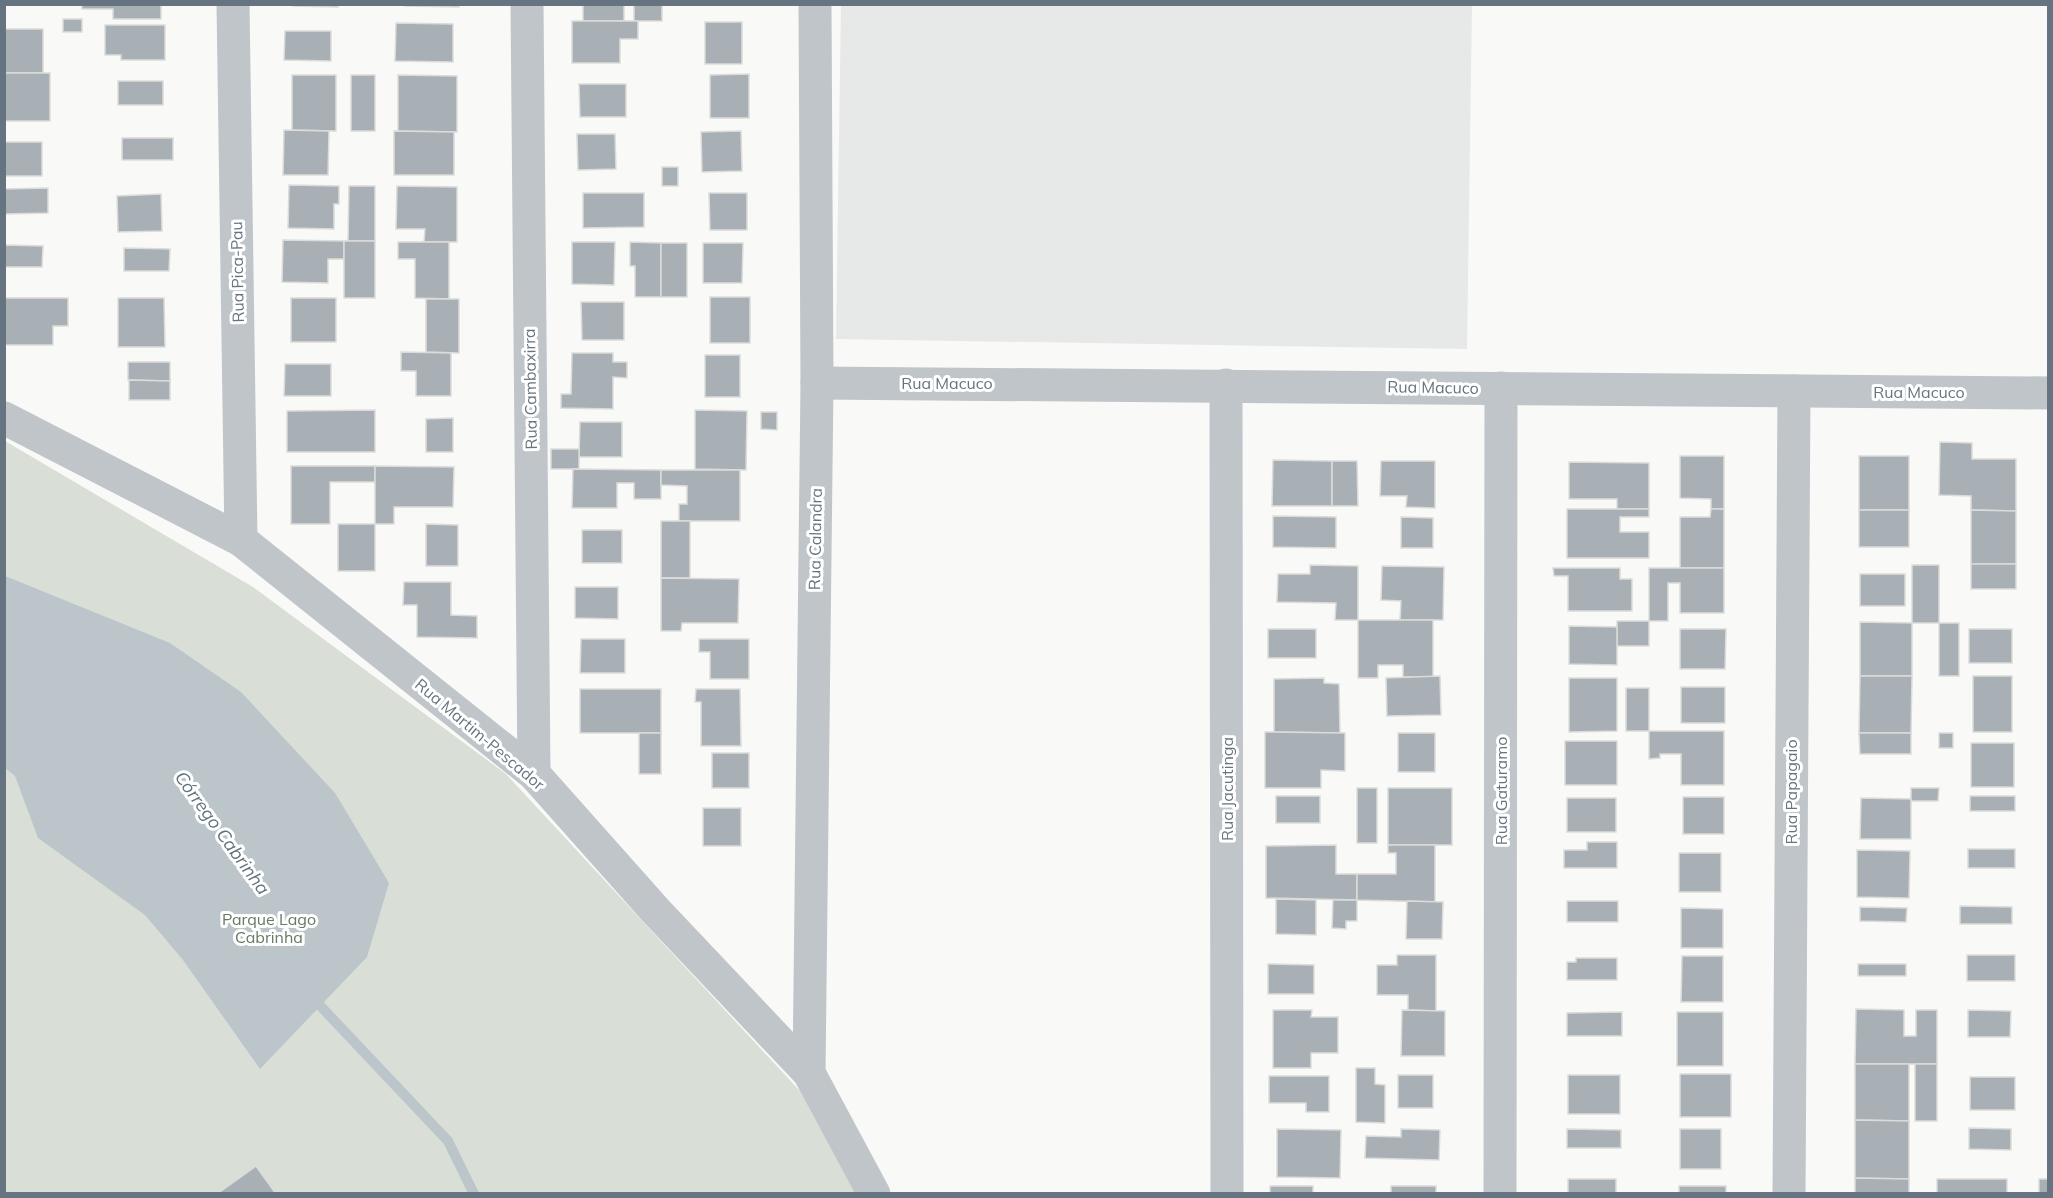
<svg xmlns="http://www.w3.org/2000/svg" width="2053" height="1198" font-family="Mulish,sans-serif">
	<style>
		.built { fill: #e7e8e8 }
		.green { fill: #d9ded7 }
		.water { fill: #bbc5ca }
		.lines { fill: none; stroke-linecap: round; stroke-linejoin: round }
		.stream { stroke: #bbc5ca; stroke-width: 10 }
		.building { fill: #a8b0b6; stroke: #dbdbd9; stroke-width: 1.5 }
		.minor { stroke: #c0c5c9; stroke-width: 33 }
		.labels { text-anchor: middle; stroke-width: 6; stroke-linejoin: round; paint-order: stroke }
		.street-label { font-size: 16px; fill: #667481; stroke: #fff }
		.park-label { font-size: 16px; fill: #677a64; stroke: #fff }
		.water-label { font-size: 18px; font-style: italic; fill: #60737b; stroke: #fff }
	</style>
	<rect width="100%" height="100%" fill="#f9f9f7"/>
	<polygon class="built" points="841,5 1472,5 1467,349 836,339"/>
	<polygon class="green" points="5,441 253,587 506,774 800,1091 855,1193 5,1194"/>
	<polygon class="water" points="5,576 170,643 241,692 335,793 389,883 367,957 260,1069 183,960 145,915 38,838 15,776 5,768"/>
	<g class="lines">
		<polyline class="stream" points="311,996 448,1141 474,1194"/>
	</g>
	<g class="building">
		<polygon points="82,4 161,4 161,19 113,19 113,9 82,9"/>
		<polygon points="293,4 338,4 338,7 293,6"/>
		<polygon points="405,4 459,4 459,7 405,6"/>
		<rect x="583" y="4" width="41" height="17"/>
		<rect x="634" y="4" width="28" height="17"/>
		<rect x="63" y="19" width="19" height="13"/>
		<polygon points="572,21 638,21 638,39 620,39 620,63 572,63"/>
		<rect x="705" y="22" width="37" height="42"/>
		<polygon points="396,23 453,24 453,62 395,61"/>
		<polygon points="105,25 165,25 165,60 121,60 121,55 105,55"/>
		<rect x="4" y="29" width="39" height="44"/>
		<polygon points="285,31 331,31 331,61 284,60"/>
		<rect x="4" y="73" width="46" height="48"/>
		<polygon points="749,74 749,118 710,118 710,75"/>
		<polygon points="292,75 336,75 336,131 292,130"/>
		<rect x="351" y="75" width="24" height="56"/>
		<polygon points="398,75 457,76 457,132 398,131"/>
		<rect x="118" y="81" width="45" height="24"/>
		<polygon points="579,84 626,84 626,117 580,117"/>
		<polygon points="284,130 329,131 328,175 283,175"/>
		<polygon points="394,131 454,132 454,175 394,175"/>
		<polygon points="741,131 742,171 702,172 701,132"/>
		<polygon points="577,134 615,134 616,169 578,170"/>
		<rect x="122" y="138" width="51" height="22"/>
		<rect x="4" y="142" width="38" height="34"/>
		<rect x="662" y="167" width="16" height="19"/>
		<polygon points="289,185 339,186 339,204 334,204 334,229 288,228"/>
		<polygon points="349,186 375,186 375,241 348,241"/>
		<polygon points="397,186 457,187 457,242 424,242 425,229 396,229"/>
		<polygon points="48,188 48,213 4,214 4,189"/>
		<polygon points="583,193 644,193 644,227 583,228"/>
		<polygon points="709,193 747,193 747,230 710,230"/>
		<polygon points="161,194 162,231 118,232 117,196"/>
		<polygon points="283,240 344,241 344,259 328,259 328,283 282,282"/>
		<rect x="344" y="241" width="31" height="57"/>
		<polygon points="398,242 449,242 449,299 415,298 415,259 398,259"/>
		<polygon points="572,242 615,242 614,285 572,284"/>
		<polygon points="630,242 661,243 661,297 635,297 635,266 630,266"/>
		<rect x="661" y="243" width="26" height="54"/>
		<polygon points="703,243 743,243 742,283 703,283"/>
		<polygon points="4,245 43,246 42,267 4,267"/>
		<polygon points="124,248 170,249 169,271 124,271"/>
		<rect x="710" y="297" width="40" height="46"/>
		<polygon points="4,298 68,298 68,326 53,326 53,345 4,345"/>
		<polygon points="118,298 164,298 165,347 118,347"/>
		<rect x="291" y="298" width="45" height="44"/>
		<polygon points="426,299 459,299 459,353 426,352"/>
		<polygon points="581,302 624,302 624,340 582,340"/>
		<polygon points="401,352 451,353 451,396 416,396 416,371 401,371"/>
		<polygon points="572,353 613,353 613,362 627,362 627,378 613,377 613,409 561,408 561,394 571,394"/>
		<rect x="705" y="355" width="35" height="42"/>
		<polygon points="128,362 170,362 170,381 128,380"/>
		<polygon points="285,364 331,364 331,396 284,396"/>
		<polygon points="129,380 170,381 170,400 129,400"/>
		<polygon points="375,410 375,452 287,452 287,411"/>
		<polygon points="695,410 747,411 746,470 695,469"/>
		<polygon points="761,412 777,412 777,430 761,429"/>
		<polygon points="453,418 453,452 426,452 426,419"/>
		<polygon points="580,422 622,422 622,457 579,457"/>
		<polygon points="1940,442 1972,443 1972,459 2016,459 2016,511 1971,510 1971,496 1939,495"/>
		<rect x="551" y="449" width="28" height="20"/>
		<polygon points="1680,456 1724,456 1724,509 1711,509 1711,499 1680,498"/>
		<rect x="1859" y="456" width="50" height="54"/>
		<polygon points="1273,460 1332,461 1332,506 1272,506"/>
		<polygon points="1332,461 1357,461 1358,506 1332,506"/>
		<polygon points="1381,461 1435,461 1435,508 1406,507 1407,496 1380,496"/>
		<polygon points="1569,462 1649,463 1649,509 1617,509 1617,499 1569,499"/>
		<polygon points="291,466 375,466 375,482 330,482 330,524 291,524"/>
		<polygon points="375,466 454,467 453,507 394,507 394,524 375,524"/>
		<polygon points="573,469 661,470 661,499 634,499 634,483 617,483 617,508 572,508"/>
		<polygon points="661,470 740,470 740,521 679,521 679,504 687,504 687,486 661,485"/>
		<polygon points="1567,509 1649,509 1649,517 1620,517 1620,532 1649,532 1649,558 1567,558"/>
		<polygon points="1711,509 1724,509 1724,568 1680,568 1680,517 1710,517"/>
		<rect x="1859" y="510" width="50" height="37"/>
		<polygon points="1971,510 2016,511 2016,564 1971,564"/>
		<polygon points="1273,516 1336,517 1336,548 1273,547"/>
		<polygon points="1401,517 1433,518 1433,548 1401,548"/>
		<rect x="661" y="521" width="29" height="57"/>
		<rect x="338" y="524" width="37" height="47"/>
		<polygon points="426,524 458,525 458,566 426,566"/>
		<rect x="582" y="530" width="40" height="33"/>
		<rect x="1971" y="564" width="45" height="25"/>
		<polygon points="1310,565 1358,566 1358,620 1335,620 1336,603 1277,602 1278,574 1310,574"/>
		<rect x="1912" y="565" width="27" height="58"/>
		<polygon points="1382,566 1444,567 1443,620 1400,620 1401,601 1381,600"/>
		<polygon points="1553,568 1620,568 1620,579 1632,579 1632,611 1568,611 1568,576 1554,576"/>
		<polygon points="1649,568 1724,568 1724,613 1680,613 1680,583 1668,583 1668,621 1649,621"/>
		<rect x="1860" y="574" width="45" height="32"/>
		<polygon points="661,578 739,579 738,623 682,623 681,631 661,631"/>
		<polygon points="404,582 451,582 451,615 477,616 477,638 417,637 417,605 403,605"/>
		<polygon points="575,587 618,587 618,619 575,618"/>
		<polygon points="1358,620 1433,620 1433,677 1403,677 1403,665 1378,665 1378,678 1358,678"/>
		<rect x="1617" y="621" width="32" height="25"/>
		<polygon points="1860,622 1912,623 1912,676 1860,676"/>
		<rect x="1939" y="623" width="20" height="53"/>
		<polygon points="1569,626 1617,627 1617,665 1569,664"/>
		<rect x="1268" y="629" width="48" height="29"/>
		<polygon points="1680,629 1726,629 1725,669 1680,669"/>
		<rect x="1969" y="629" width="43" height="34"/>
		<polygon points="581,639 625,639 625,673 580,673"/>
		<polygon points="699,639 749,639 749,679 710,679 710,652 699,652"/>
		<polygon points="1440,676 1441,715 1387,716 1386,678"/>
		<polygon points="1860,676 1912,676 1911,733 1859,733"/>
		<rect x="1973" y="676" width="39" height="56"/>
		<polygon points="1324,678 1324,683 1339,684 1340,733 1274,732 1274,679"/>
		<polygon points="1569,678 1617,678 1617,731 1569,732"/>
		<rect x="1681" y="687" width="44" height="36"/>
		<rect x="1626" y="688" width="23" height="43"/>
		<rect x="580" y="689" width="81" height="44"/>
		<polygon points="696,689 740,689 741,746 701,746 701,702 695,702"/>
		<polygon points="1649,731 1724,731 1724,785 1681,785 1681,754 1660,754 1660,758 1649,759"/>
		<polygon points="1265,732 1345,733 1345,771 1321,770 1321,788 1265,788"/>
		<rect x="639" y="733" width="22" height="41"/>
		<rect x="1398" y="733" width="37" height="39"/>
		<polygon points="1859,733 1911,733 1911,754 1860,754"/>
		<rect x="1939" y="733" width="14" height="15"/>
		<rect x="1565" y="741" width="52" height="44"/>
		<rect x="1971" y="743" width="43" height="44"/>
		<rect x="712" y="753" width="37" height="35"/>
		<rect x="1357" y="788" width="20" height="55"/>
		<rect x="1388" y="788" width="64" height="57"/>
		<polygon points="1911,788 1939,788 1938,801 1911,801"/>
		<rect x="1276" y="796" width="44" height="27"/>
		<rect x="1970" y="796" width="45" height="15"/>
		<rect x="1683" y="797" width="41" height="37"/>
		<rect x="1567" y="798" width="49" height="34"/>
		<polygon points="1861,798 1911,799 1911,839 1860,839"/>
		<rect x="703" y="808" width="38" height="38"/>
		<polygon points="1587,842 1617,842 1617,868 1564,868 1564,850 1587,850"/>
		<polygon points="1336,845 1336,874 1357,874 1357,900 1266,898 1266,846"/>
		<polygon points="1388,845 1435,845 1435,902 1357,900 1357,874 1396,874 1396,853 1388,853"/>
		<rect x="1968" y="849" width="47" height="19"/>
		<polygon points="1857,850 1910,851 1909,898 1857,897"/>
		<rect x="1679" y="853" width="42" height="39"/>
		<polygon points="1276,899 1316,900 1316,935 1276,934"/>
		<polygon points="1333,900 1357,900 1357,921 1346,921 1346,929 1332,928"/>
		<polygon points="1407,901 1443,902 1442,939 1406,939"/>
		<rect x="1567" y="901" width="51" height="21"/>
		<polygon points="1960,906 2012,907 2012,924 1960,924"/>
		<polygon points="1860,907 1907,908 1906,922 1860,921"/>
		<polygon points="1681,908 1723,909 1723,948 1681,948"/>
		<polygon points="1397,955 1436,955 1436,1011 1408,1010 1408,995 1377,995 1377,965 1397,965"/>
		<rect x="1967" y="955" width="48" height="26"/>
		<polygon points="1682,956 1723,956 1723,1002 1681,1002"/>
		<polygon points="1576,958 1617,958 1617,980 1567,980 1567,962 1576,962"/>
		<polygon points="1268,964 1314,965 1314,994 1268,994"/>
		<rect x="1858" y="964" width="48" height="12"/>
		<polygon points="1856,1009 1904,1010 1904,1036 1916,1036 1916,1010 1937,1010 1937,1064 1855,1064"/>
		<polygon points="1273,1010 1312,1010 1311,1017 1338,1017 1338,1053 1311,1053 1311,1068 1273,1068"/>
		<polygon points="1402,1010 1445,1011 1445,1056 1401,1056"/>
		<polygon points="1968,1010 2011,1011 2010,1037 1968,1037"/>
		<polygon points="1622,1012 1622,1036 1567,1036 1567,1013"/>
		<rect x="1677" y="1012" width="46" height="54"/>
		<polygon points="1855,1064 1909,1064 1909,1121 1855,1120"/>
		<rect x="1915" y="1064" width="22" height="57"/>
		<polygon points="1356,1068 1375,1068 1375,1084 1385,1085 1385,1123 1356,1122"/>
		<rect x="1680" y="1074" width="51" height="43"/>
		<rect x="1398" y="1075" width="35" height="33"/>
		<rect x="1568" y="1075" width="52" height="39"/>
		<polygon points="1269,1076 1329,1076 1329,1112 1306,1112 1306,1103 1269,1103"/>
		<rect x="1970" y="1077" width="45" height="33"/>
		<polygon points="1855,1120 1909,1121 1909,1179 1855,1178"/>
		<polygon points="1969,1128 2011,1129 2011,1150 1969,1149"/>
		<polygon points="1277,1129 1341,1130 1340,1178 1277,1177"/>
		<polygon points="1401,1129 1440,1130 1439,1160 1365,1158 1366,1136 1401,1137"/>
		<polygon points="1567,1129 1621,1130 1621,1148 1567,1148"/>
		<rect x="1680" y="1129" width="41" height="40"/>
		<polygon points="256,1166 276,1194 217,1194"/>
		<polygon points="1855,1178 1909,1179 1909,1194 1855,1194"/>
		<rect x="1568" y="1179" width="48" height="15"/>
		<rect x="1937" y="1179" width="70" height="15"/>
		<rect x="2039" y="1179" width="9" height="14"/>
		<rect x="1270" y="1186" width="43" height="8"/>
		<rect x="1391" y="1186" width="45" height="8"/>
		<rect x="1679" y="1186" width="47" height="8"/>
	</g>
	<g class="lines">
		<g class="minor">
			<polyline points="233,4 241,540"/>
			<polyline points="527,4 534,774"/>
			<polyline points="817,383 2048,393"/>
			<polyline points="1226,385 1227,1194"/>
			<polyline points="4,418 241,540 534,774 655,910 809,1073 874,1194"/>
			<polyline points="809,1073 817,383 815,4"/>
			<polyline points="1500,1194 1501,388"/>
			<polyline points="1789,1194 1794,391"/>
		</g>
	</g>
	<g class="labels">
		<g class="street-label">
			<text transform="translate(237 272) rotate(-91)" y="6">Rua Pica-Pau</text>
			<text x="947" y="389">Rua Macuco</text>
			<text transform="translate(1433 387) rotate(1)" y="6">Rua Macuco</text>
			<text transform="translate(530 389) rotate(-91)" y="6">Rua Cambaxirra</text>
			<text x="1919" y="398">Rua Macuco</text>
			<text transform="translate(815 539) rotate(-89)" y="6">Rua Calandra</text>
			<text transform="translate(480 734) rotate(40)" y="6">Rua Martim-Pescador</text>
			<text transform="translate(1227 789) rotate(-90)" y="6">Rua Jacutinga</text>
			<text transform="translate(1501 791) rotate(-90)" y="6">Rua Gaturamo</text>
			<text transform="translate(1791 792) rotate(-90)" y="6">Rua Papagaio</text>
		</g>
		<g class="park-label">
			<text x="269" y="925">Parque Lago<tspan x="269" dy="18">Cabrinha</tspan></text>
		</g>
		<g class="water-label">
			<text transform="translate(222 833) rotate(54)" y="6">Córrego Cabrinha</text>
		</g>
	</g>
	<rect width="2053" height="1198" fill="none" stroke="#667481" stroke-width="12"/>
</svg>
